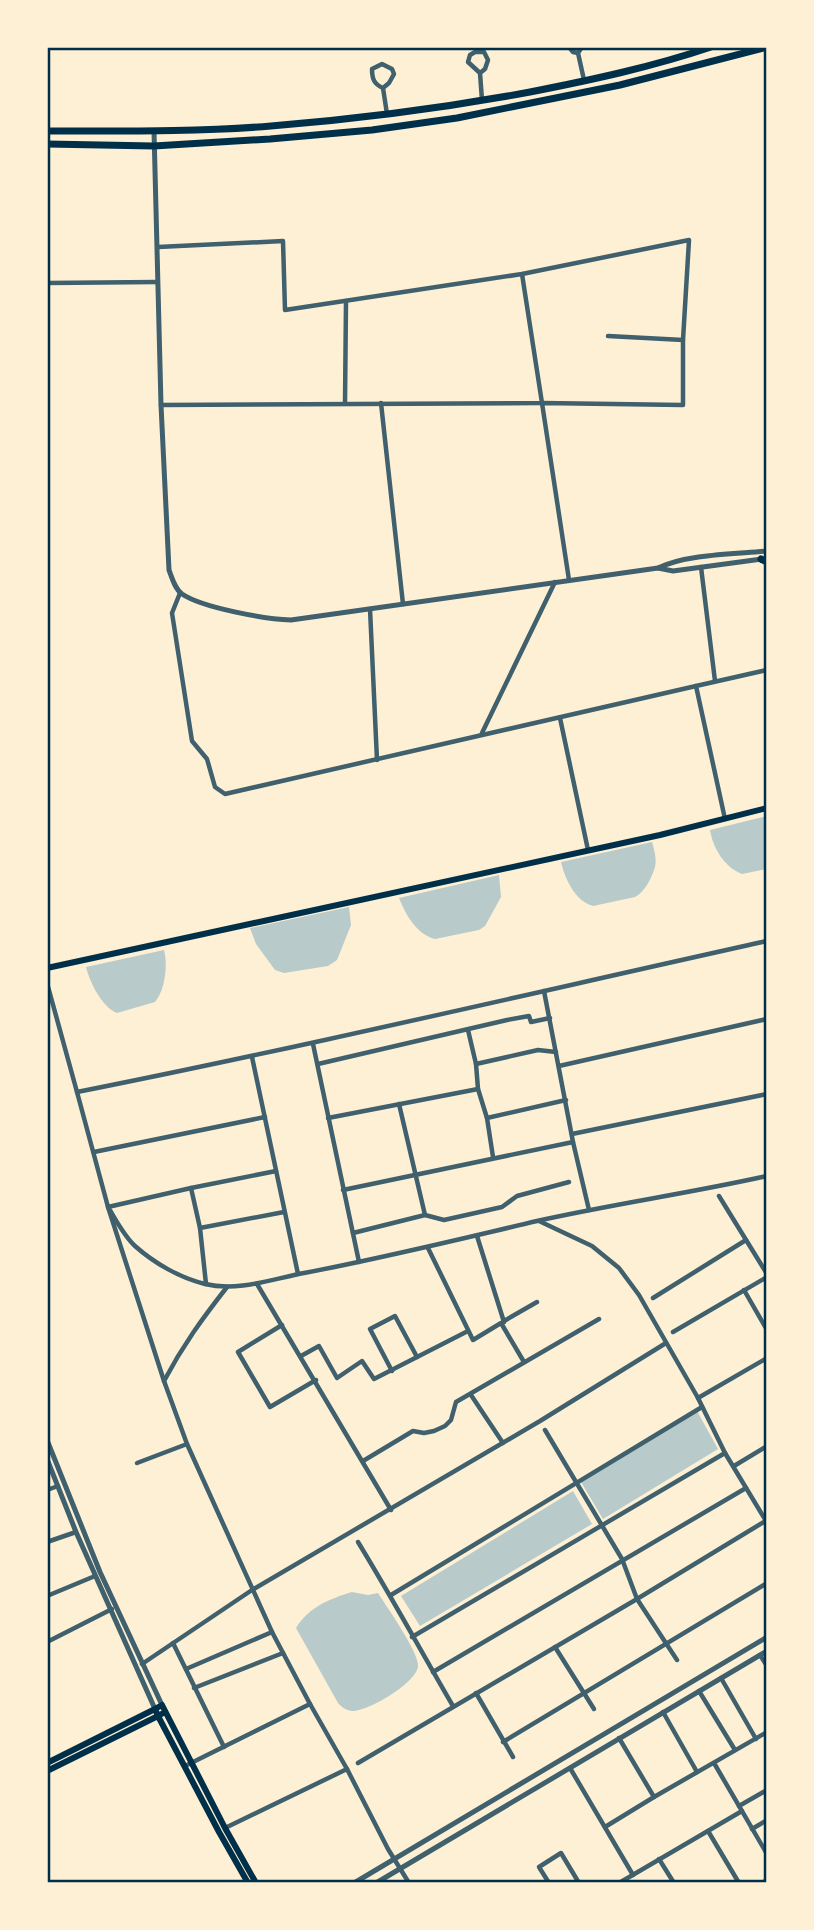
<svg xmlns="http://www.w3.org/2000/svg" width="814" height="1930" font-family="Overpass,sans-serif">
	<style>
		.green { fill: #b9caca }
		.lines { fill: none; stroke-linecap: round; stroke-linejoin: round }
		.minor { stroke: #3f606c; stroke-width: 4.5 }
		.tertiary { stroke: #3f606c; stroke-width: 5 }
		.secondary { stroke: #003049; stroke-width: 6 }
		.primary { stroke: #003049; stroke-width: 7 }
		.neatline { fill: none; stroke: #003049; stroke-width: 2.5 }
	</style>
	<rect width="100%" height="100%" fill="#fdf0d5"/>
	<g class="green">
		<path d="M767 816V869L742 874C724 867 713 848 710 830Z"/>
		<path d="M652 842C654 849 657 859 655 867 652 877 645 892 635 897L593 906C575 901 565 879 561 862Z"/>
		<path d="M499 875 501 897 485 926 479 930 435 939C416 934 406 915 399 898Z"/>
		<polygon points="349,907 351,925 337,960 328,966 284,973 275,970 256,944 250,928"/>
		<path d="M164 950C168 965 165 990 155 1002L117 1013C102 1007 90 983 86 967Z"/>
		<polygon points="697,1411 718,1449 603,1519 581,1482"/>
		<polygon points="573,1491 592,1524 420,1626 401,1596"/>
		<path d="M352 1592 368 1595 378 1593C386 1606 419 1652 418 1666 417 1683 367 1712 352 1711 345 1710 342 1707 338 1703L296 1628C309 1607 329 1599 352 1592Z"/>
	</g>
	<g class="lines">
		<g class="minor">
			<polyline points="569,47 573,52 578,53"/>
			<polyline points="582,47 578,53 584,80"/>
			<polyline points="480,73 485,69 488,60 484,52 475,52 470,55 468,62 480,73 482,100"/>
			<path d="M383 88 389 83 394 74 392 69 382 64 372 69C372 79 374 84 383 88L387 114"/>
			<polyline points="158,247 283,241 285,310 522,274 689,240 683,340 683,405 542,403 569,580"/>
			<polyline points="47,283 157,282"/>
			<polyline points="608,336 683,340"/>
			<polyline points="345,403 346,301"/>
			<polyline points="381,403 403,604"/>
			<polyline points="161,405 542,403 522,274"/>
			<polyline points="701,567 715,681"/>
			<polyline points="180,593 172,613 192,741 207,759 215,787 225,794 696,686"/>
			<polyline points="370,609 377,760"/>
			<polyline points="560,718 588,850"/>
			<polyline points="482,733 555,582"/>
			<polyline points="725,819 696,686 767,670"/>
			<path d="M47 983 77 1092C308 1046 537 992 767 941"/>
			<polyline points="544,991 573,1142 589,1210"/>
			<polyline points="468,1030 476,1064 478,1089 487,1118 493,1157"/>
			<polyline points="313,1044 359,1262"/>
			<polyline points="252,1057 298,1274"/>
			<polyline points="318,1064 507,1020 529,1016 531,1022 550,1018"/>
			<polyline points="476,1064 538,1050 556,1052"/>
			<polyline points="559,1066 767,1019"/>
			<polyline points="77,1092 108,1207 164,1381 187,1444 272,1632 310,1704 347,1769 388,1849 409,1883"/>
			<polyline points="399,1104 425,1215"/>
			<polyline points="328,1118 478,1089"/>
			<polyline points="487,1118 566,1100"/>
			<polyline points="572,1134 767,1094"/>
			<polyline points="94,1152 265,1117"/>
			<path d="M276 1171 191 1188 108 1207C116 1220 124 1236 135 1246 154 1263 180 1278 205 1284 238 1292 272 1279 304 1273 383 1258 460 1239 537 1221 613 1204 691 1193 767 1176"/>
			<polyline points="191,1188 200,1228"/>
			<polyline points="343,1190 573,1142"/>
			<polyline points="719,1196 767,1274"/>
			<polyline points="539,1221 592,1246 619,1268 639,1295 698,1398 725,1453 766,1521"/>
			<polyline points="353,1233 425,1215 444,1220 502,1207 517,1196 569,1182"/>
			<polyline points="477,1236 504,1322"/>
			<polyline points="428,1248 473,1340 501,1323 524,1362"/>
			<polyline points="206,1284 200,1228 284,1212"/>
			<polyline points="257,1284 391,1510"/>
			<polyline points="744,1290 767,1330"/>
			<polyline points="653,1298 746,1240"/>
			<polyline points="504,1321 537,1302"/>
			<polyline points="282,1325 238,1352 270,1407 316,1380"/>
			<polyline points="673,1332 767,1277"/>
			<polyline points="301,1356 319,1346 337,1378 362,1361 374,1379 468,1331"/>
			<polyline points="392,1371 370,1329 395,1316 417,1357"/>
			<path d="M164 1381C183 1345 202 1319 227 1287"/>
			<polyline points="471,1395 503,1443"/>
			<polyline points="698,1398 767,1358"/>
			<polyline points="545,1430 622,1559 637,1599 677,1660"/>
			<polyline points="363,1461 413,1431 424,1433 434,1431 445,1426 451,1420 456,1402 599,1319"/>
			<polyline points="137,1463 187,1444"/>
			<polyline points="734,1466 767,1446"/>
			<polyline points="47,1490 58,1486"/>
			<polyline points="47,1542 76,1532"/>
			<path d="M358 1542C391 1596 421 1651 453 1706"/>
			<polyline points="391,1595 702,1407"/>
			<polyline points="47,1596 95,1576"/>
			<polyline points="412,1637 725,1453"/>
			<polyline points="47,1642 112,1609"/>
			<polyline points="173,1643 224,1747"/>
			<polyline points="555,1647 594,1709"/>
			<polyline points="760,1655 767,1666"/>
			<polyline points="142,1664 252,1590 540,1421 666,1343"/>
			<polyline points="186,1669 272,1632"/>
			<polyline points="433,1672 746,1488"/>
			<polyline points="721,1678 756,1739"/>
			<polyline points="194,1688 283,1653"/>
			<polyline points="699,1691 735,1750"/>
			<polyline points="476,1693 513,1757"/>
			<polyline points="663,1712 697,1772"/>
			<polyline points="619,1738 654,1797"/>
			<polyline points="503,1742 767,1583"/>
			<polyline points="358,1763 637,1599 767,1520"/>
			<polyline points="714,1763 767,1854"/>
			<polyline points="185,1766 310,1704"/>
			<polyline points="570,1768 633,1875"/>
			<polyline points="739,1806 767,1790"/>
			<polyline points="605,1827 654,1797 767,1732"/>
			<polyline points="225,1828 347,1769"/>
			<polyline points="752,1829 767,1820"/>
			<polyline points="708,1831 739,1883"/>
			<polyline points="659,1859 674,1883"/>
			<polyline points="549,1883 539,1867 561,1853 579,1883"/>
			<polyline points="619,1883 742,1811"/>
			<polyline points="762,1883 767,1880"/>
		</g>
		<g class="tertiary">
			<path d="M154 131 161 405 169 570C172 578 175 589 182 594 203 608 265 619 291 620L658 568C686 554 735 554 767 551"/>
			<polyline points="658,568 673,571 762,559"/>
			<polyline points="47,1440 100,1572 162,1705"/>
			<polyline points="47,1459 76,1532 155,1709"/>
			<polyline points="354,1883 767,1637"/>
			<polyline points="376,1883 767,1651"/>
		</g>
		<g class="secondary">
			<polyline points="47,968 660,835 767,808"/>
			<polyline points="165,1712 158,1716 155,1709 162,1705 225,1828 256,1883"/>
			<polyline points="47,1763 155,1709"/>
			<polyline points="47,1771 158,1716 219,1832 248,1883"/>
		</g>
		<g class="primary">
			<path d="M47 131C122 131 197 132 271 126 358 119 444 108 530 92 591 80 652 67 711 47"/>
			<polyline points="47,144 154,146 270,139 372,130 457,118 620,85 767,47"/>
			<polyline points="761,559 767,562"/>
		</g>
	</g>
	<rect width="814" height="1930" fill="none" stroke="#fdf0d5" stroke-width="98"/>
	<rect x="49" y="49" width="716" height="1832" class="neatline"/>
</svg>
